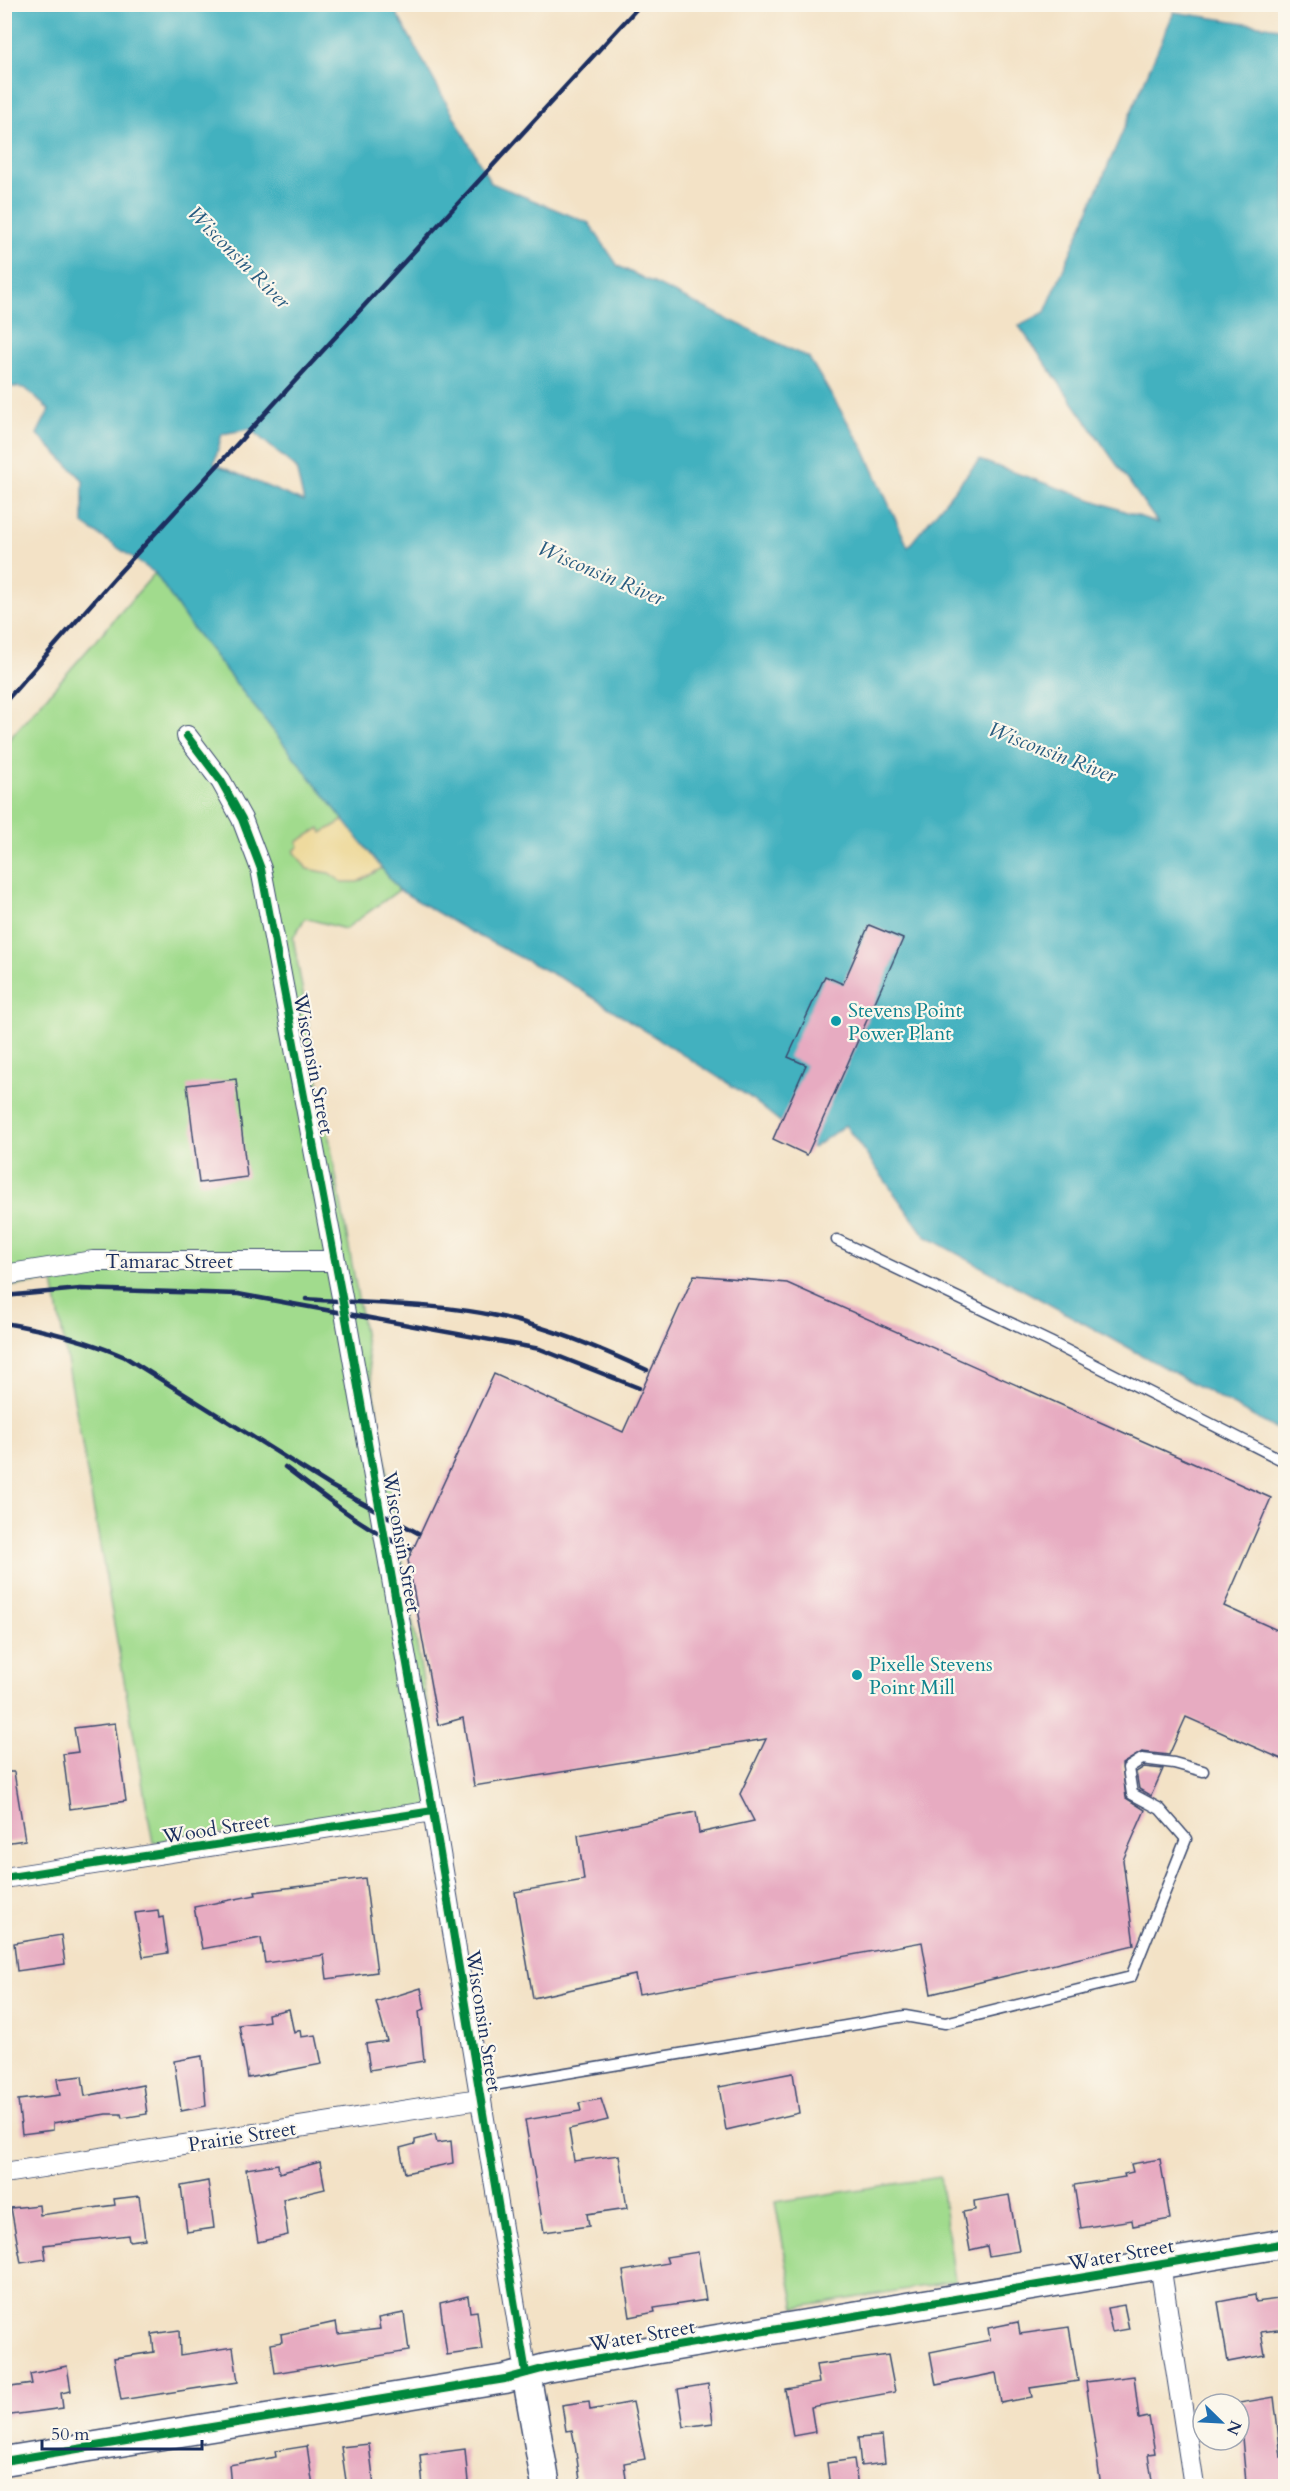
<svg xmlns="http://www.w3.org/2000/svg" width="1290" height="2491" font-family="Cardo,serif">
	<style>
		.green { fill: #a1db8d; stroke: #5e8576; stroke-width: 1.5 }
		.sand { fill: #eeda9e; stroke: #84847e; stroke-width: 1.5 }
		.water { fill: #43b1bf; stroke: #2f708e; stroke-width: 1.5; fill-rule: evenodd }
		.building { fill: #e7abc1 }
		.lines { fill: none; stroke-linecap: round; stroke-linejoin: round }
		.lane-casing { stroke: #3b4a6e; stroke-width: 13 }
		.street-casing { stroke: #3b4a6e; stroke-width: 22 }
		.secondary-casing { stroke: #3b4a6e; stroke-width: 31 }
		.lane { stroke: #fff; stroke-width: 10 }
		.street { stroke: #fff; stroke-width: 20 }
		.secondary { stroke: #fff; stroke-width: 28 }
		.rail { stroke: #1b2f5e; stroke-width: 4.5 }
		.cycleway-casing { stroke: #fbf7ec; stroke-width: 11 }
		.cycleway { stroke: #00873e; stroke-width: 8 }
		.culture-dot { fill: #0f9aa8; stroke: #fbf7ec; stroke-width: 2 }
		.labels { text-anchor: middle; stroke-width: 4.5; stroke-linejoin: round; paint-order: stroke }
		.culture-label { font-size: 20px; fill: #0d838f; stroke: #fbf7ec; text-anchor: start }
		.street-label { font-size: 20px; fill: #1b2f5e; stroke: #fbf7ec }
		.water-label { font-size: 21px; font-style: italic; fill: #295c80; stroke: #fbf7ec }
	</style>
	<rect width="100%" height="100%" fill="#fbf7ec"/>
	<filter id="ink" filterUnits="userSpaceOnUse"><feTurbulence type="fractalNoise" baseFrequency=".0167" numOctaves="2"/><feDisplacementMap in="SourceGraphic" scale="12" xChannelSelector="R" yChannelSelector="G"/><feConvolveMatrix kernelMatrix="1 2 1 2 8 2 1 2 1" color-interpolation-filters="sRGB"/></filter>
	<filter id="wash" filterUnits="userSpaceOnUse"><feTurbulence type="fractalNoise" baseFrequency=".008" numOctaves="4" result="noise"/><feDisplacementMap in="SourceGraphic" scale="24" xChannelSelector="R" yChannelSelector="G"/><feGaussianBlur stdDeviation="1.35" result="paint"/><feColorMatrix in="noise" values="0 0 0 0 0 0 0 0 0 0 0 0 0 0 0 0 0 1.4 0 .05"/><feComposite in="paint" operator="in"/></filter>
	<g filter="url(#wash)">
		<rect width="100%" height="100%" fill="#f3e2c6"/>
		<g class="green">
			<polygon points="155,573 190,625 399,890 345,929 305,918 293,938 357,1292 444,1805 153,1843 53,1281 5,1287 4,745"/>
			<polygon points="940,2177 955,2281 795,2308 775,2202"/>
		</g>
		<polygon class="sand" points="344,820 382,868 358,882 342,882 329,873 307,869 294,851 299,846 297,842 320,828 322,833"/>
		<path class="water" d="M4 5H392L491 183 589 223 618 266 809 358 864 449 908 547 979 460 1158 523 1019 326 1045 312 1174 12 1285 29V1434L925 1236 845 1125 813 1148 748 1096 570 983 465 929 399 890 190 625 155 573 83 524V480L37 434 49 410 25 388 5 386ZM250 429 296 468 304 502 214 464 222 434Z"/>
		<g id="blocks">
			<g class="building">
				<polygon points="869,925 903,939 807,1155 773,1139 806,1065 788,1057 825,976 843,984"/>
				<polygon points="236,1079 247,1177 199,1183 187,1085"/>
				<polygon points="694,1275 787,1283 1271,1498 1224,1606 1286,1634 1286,1761 1186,1717 1169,1755 1142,1752 1122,1764 1126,1798 1145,1810 1123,1860 1134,1945 931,1994 922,1942 639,1994 635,1975 533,1998 515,1892 584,1880 578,1835 696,1812 699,1833 754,1821 740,1794 766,1739 474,1786 463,1718 438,1725 408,1560 494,1374 623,1432"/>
				<polygon points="115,1723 126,1801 70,1809 63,1754 78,1752 74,1728"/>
				<polygon points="1144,1767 1163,1769 1151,1796 1139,1789 1136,1772"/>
				<polygon points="4,1772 14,1772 25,1840 4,1843"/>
				<polygon points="365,1878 377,1972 327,1979 324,1955 265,1963 261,1938 202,1949 194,1907 256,1895 255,1892"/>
				<polygon points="158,1910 159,1918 163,1917 168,1953 143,1957 135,1913"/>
				<polygon points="61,1935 65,1964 17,1971 14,1943"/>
				<polygon points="421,1988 425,2009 419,2011 424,2061 370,2070 366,2044 387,2041 376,2002"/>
				<polygon points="289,2009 294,2033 300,2030 301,2037 316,2035 322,2064 248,2078 239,2025 269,2021 268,2014"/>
				<polygon points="202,2056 206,2106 181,2111 174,2061"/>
				<polygon points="793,2073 799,2113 726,2130 719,2087"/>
				<polygon points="82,2076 85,2096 143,2085 147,2114 122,2118 121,2114 106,2114 53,2123 53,2130 22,2134 18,2100 60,2095 57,2079"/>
				<polygon points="601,2099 608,2120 569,2129 574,2161 619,2155 627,2208 587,2214 589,2226 544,2232 525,2120 581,2111 579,2103"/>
				<polygon points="435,2135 437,2143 451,2141 453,2163 405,2173 400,2148 415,2144 415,2140"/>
				<polygon points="1160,2159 1170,2219 1133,2226 1132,2220 1081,2228 1074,2185 1125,2177 1124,2174 1133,2172 1131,2164"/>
				<polygon points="320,2162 325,2189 283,2199 288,2235 258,2242 246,2169 278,2164 279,2173"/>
				<polygon points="208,2181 214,2228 187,2232 181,2186"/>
				<polygon points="1009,2195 1019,2251 989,2256 987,2246 970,2250 963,2212 975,2210 974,2201"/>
				<polygon points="139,2196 145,2239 129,2241 128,2235 44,2245 46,2259 21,2263 11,2208 39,2205 40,2215 115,2205 114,2199"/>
				<polygon points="698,2252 706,2300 654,2308 655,2312 630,2317 623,2271 668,2263 666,2257"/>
				<polygon points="1255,2295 1256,2302 1286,2298 1286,2329 1261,2332 1265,2355 1228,2362 1218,2302"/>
				<polygon points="468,2296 470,2312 477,2311 482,2350 447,2355 440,2303"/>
				<polygon points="1124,2305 1129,2329 1112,2332 1107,2308"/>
				<polygon points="404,2313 409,2351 275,2373 271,2344 282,2342 281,2334 336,2322 338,2334 380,2329 378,2318"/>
				<polygon points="1018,2322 1020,2334 1069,2327 1078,2381 1030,2388 1032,2397 1001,2403 996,2373 936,2385 930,2352 990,2340 988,2328"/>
				<polygon points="179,2330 180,2355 233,2347 238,2382 121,2400 114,2358 154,2352 152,2334"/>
				<polygon points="888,2355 895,2392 811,2407 815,2432 793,2436 785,2389 819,2383 816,2365"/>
				<polygon points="67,2366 71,2391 61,2393 63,2408 4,2416 4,2388 32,2384 30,2374"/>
				<polygon points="1134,2376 1139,2419 1149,2417 1155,2453 1148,2454 1153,2487 1101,2487 1086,2382"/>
				<polygon points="708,2384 713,2423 684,2427 678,2389"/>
				<polygon points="1274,2397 1281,2457 1286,2456 1286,2487 1255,2487 1255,2482 1246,2483 1239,2403"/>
				<polygon points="589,2401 590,2410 633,2402 645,2459 624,2463 627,2487 581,2487 575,2445 572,2430 566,2431 562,2405"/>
				<polygon points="882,2436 885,2463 861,2466 858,2438"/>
				<polygon points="369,2444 374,2487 347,2487 341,2447"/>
				<polygon points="307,2446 313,2487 231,2487 229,2465 276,2457 275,2451"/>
				<polygon points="465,2449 468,2482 457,2484 458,2487 423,2487 420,2455"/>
				<polygon points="854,2459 858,2487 830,2487 827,2463"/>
			</g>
		</g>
	</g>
	<g filter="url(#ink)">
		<use href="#blocks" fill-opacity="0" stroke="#3b4a6e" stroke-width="1.5"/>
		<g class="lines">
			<g class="lane-casing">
				<g id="lane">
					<polyline points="837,1240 1050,1342 1286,1462"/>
					<polyline points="477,2088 905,2016 945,2023 1131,1977 1186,1839 1160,1809 1132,1794 1128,1768 1142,1759 1174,1763 1203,1771"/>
				</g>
			</g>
			<g class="street-casing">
				<g id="street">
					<polyline points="187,736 221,781 242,819 261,869 345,1313 433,1811 526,2373"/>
					<polyline points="4,1275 93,1261 334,1261"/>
					<polyline points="4,1878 433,1811"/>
					<polyline points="4,2173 479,2099"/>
					<polyline points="1160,2264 1194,2486"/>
				</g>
			</g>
			<g class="secondary-casing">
				<g id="secondary">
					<polyline points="526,2373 546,2486"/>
					<polyline points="4,2461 505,2379 546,2368 1286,2243"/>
				</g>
			</g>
			<use href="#lane" class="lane"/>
			<use href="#street" class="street"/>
			<use href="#secondary" class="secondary"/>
			<g class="rail">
				<polyline points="4,703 117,575 641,4"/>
				<polyline points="4,1296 80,1289 238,1294 540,1349 639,1388"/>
				<path d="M306 1299C370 1304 435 1303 497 1316 549 1327 599 1348 647 1370"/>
				<path d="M4 1323C46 1330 86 1340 125 1357L331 1486 418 1533"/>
				<path d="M285 1467C325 1497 364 1529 410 1549"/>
			</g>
			<g class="cycleway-casing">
				<g id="cycleway">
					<polyline points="187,736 221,781 242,819 261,869 345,1313 433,1811 526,2373"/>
					<polyline points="4,1878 433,1811"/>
					<polyline points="4,2461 505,2379 546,2368 1286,2243"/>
				</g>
			</g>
			<use href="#cycleway" class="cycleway"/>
		</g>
	</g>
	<g class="culture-dot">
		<circle cx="836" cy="1021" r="6"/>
		<circle cx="857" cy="1675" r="6"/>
	</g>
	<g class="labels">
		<g class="culture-label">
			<text x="848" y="1017">Stevens Point<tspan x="848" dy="23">Power Plant</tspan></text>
			<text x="869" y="1671">Pixelle Stevens<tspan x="869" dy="23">Point Mill</tspan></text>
		</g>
		<g class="street-label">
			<text transform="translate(314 1064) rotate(79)" y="7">Wisconsin Street</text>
			<text x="169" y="1268">Tamarac Street</text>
			<text transform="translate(402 1542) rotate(80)" y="7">Wisconsin Street</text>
			<text transform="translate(216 1828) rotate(-9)" y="7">Wood Street</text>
			<text transform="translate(484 2021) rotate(81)" y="7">Wisconsin Street</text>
			<text transform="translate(242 2136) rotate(-9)" y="7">Prairie Street</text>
			<text transform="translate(1121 2254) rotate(-10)" y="7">Water Street</text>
			<text transform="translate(642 2335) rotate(-10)" y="7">Water Street</text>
		</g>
		<g class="water-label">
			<text transform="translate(239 257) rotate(45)" y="7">Wisconsin River</text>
			<text transform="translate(601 573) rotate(23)" y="7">Wisconsin River</text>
			<text transform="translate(1052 752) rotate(21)" y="7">Wisconsin River</text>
		</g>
	</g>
	<rect width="1290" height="2491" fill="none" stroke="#fbf7ec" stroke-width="24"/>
	<g transform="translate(1221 2422) rotate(114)"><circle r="28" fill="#fbf7ec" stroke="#a1a7b3" stroke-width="1.5"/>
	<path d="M0-4.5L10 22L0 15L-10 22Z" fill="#1f6fb2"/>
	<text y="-9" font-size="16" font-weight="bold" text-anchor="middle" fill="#1b2f5e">N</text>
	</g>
	<path d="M42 2440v9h160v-9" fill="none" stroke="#1b2f5e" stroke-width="3"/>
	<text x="51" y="2440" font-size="18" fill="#1b2f5e" stroke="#fbf7ec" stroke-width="4.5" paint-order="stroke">50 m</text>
</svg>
